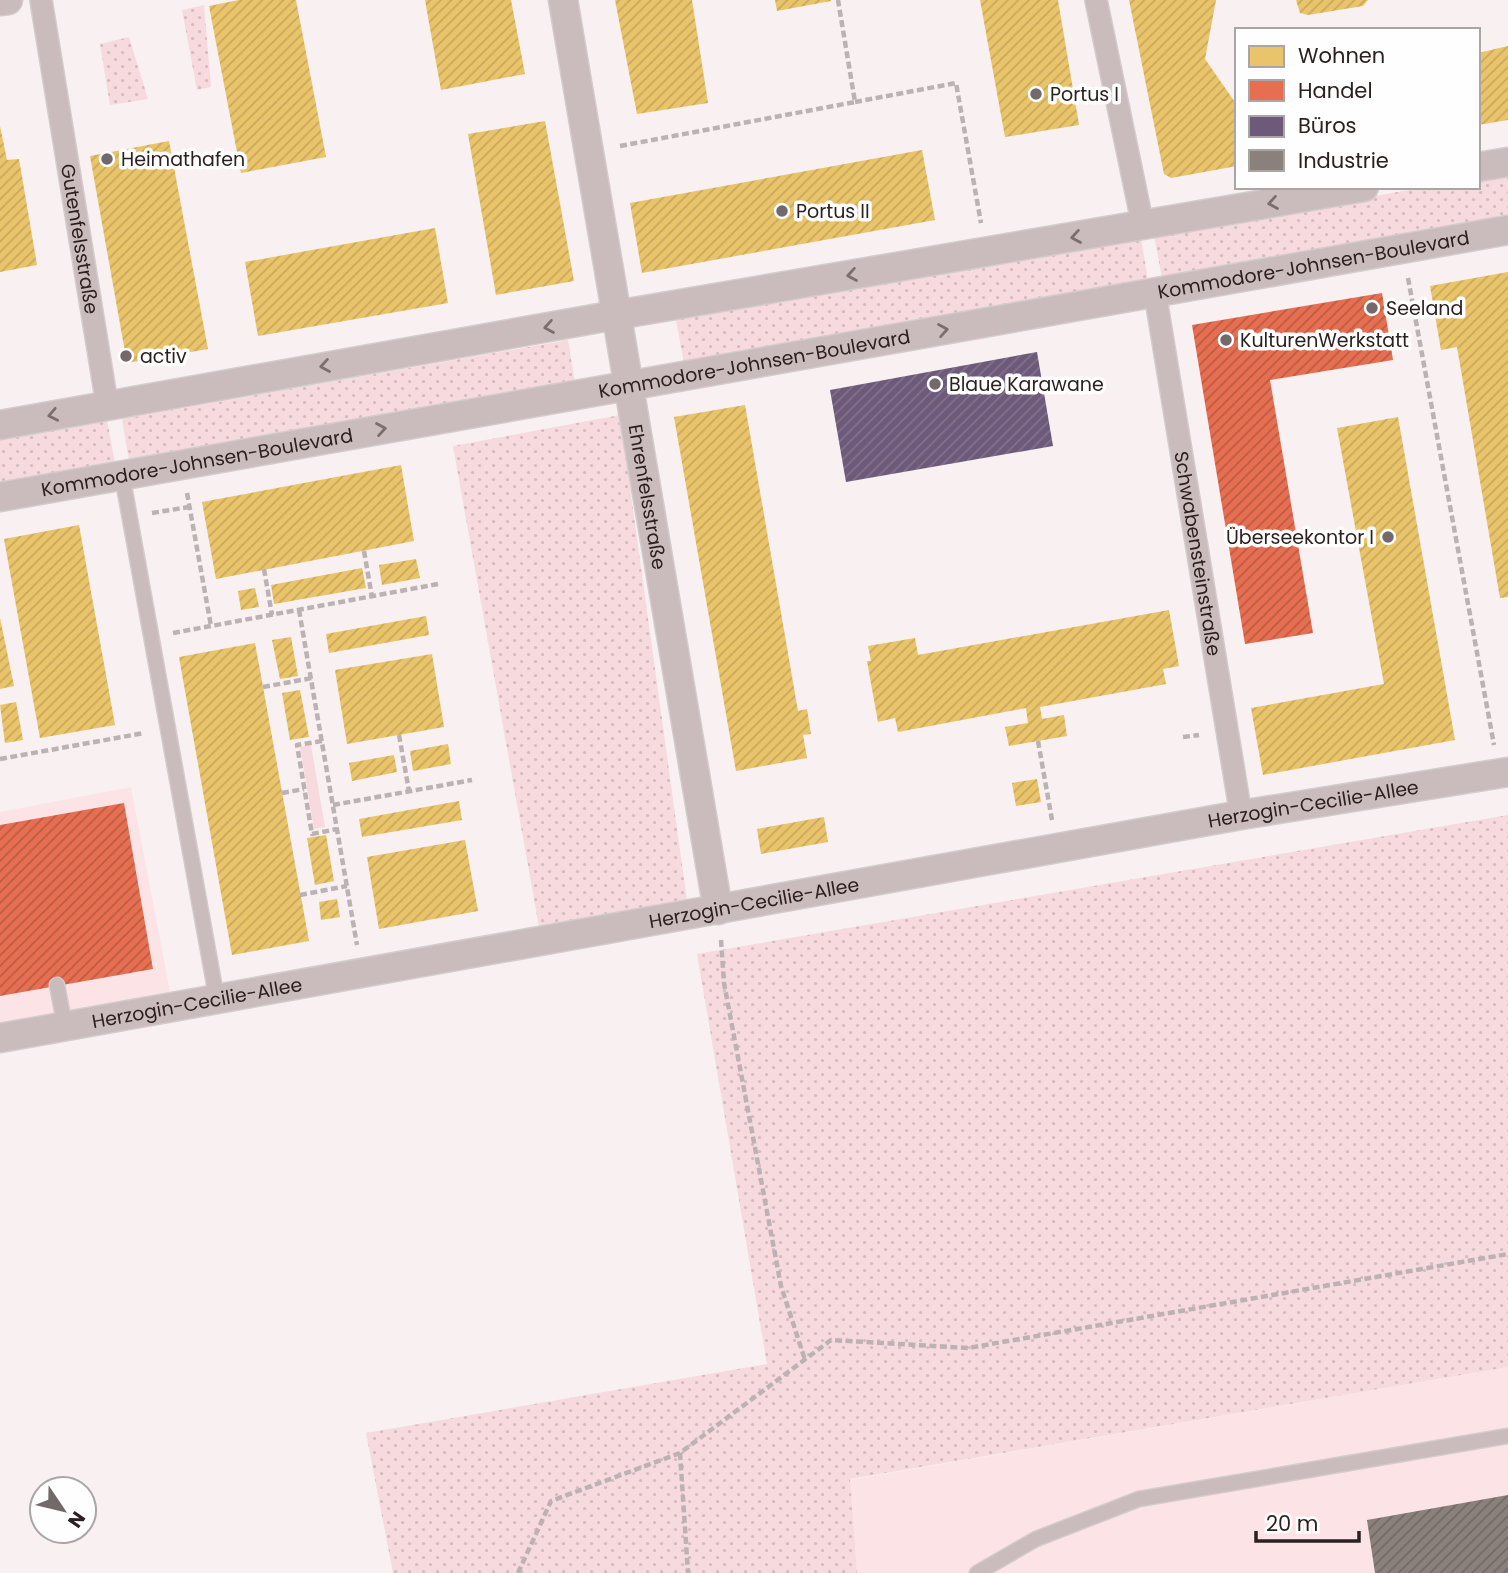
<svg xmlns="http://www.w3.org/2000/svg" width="1508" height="1573" font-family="Poppins,sans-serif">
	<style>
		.built { fill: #fce4e6 }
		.grass { fill: url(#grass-dots) }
		.green { fill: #f7dadd }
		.homes { fill: url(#homes-hatch) }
		.shops { fill: url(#shops-hatch) }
		.offices { fill: url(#offices-hatch) }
		.industry { fill: url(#industry-hatch) }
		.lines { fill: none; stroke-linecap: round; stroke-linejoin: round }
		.service-casing { stroke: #d3cbcc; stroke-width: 17 }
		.pedestrian-casing { stroke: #d3cbcc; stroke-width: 24 }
		.minor-casing { stroke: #d3cbcc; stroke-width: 31 }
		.path { stroke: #bdb2b3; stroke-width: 4.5; stroke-dasharray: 7 3.5; stroke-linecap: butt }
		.service { stroke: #cabbbc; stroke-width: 14 }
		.pedestrian { stroke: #cabbbc; stroke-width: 21 }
		.minor { stroke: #cabbbc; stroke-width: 28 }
		.oneway { stroke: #7c6e6e }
		.poi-dot { fill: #74696a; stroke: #fefefe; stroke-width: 2.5 }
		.labels { text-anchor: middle; stroke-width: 7; stroke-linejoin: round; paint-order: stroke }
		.poi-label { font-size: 19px; fill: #2d2021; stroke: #fefefe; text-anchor: start }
		.street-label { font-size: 19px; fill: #2d2021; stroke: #fefefe }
	</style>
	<defs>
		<pattern id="grass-dots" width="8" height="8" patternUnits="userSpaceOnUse" patternTransform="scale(1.75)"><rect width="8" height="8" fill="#f7dadd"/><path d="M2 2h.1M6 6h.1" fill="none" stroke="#d4bbbd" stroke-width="1.8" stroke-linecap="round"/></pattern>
		<pattern id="homes-hatch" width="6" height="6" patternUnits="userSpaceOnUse" patternTransform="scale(1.75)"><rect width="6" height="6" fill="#e9c46a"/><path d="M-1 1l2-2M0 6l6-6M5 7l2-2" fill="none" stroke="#c8a85c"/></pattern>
		<pattern id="shops-hatch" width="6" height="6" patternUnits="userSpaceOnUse" patternTransform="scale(1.75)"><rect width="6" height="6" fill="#e76f51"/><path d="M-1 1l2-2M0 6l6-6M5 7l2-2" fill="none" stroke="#bc5b43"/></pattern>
		<pattern id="offices-hatch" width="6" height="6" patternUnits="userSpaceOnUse" patternTransform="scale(1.75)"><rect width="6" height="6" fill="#6d597a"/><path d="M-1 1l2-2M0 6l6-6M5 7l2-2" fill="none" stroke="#82728a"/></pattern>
		<pattern id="industry-hatch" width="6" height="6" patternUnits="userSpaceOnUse" patternTransform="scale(1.75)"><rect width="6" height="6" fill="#8a817c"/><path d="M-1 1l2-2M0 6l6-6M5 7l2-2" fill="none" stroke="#716965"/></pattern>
	</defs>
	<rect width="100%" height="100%" fill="#f8f0f1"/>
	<g class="built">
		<polygon points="131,787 170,992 0,1023 0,812"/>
		<polygon points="1508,1367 1508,1573 857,1573 849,1480"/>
	</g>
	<g class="grass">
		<polygon points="204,5 211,87 197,90 182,10"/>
		<polygon points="129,37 148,99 110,105 100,44"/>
		<polygon points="1508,173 1508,217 1162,278 1154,235 1426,187 1478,187 1478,178"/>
		<polygon points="1141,238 1148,281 684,363 676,320"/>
		<polygon points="568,340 575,383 129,461 122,419"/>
		<polygon points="620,415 687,901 539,927 453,446"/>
		<polygon points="107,420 115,463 0,484 0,439"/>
		<polygon points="1508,815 1508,1367 850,1479 857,1573 393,1573 366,1433 767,1364 697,954"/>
	</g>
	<polygon class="green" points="311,745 325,827 314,829 300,747"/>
	<g class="homes">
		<polygon points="239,0 296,0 326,157 241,173 209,6"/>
		<polygon points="425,0 511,0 525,74 441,90"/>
		<polygon points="615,0 692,0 708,103 637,114"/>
		<polygon points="775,0 831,0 831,1 777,11"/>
		<polygon points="980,0 1058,0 1079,125 1005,137"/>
		<polygon points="1129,0 1216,0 1205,59 1237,105 1237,166 1171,178 1164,174"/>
		<polygon points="1296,0 1368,0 1363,6 1308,15 1300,13"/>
		<polygon points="1508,46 1508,120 1478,125 1478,53"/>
		<polygon points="545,121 574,281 496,295 468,134"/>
		<polygon points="0,126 7,160 19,159 37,265 0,272"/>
		<polygon points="169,141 208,349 127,363 90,156"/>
		<polygon points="922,150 935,220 642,273 630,203"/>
		<polygon points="435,228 448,303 258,336 245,262"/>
		<polygon points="1508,272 1508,597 1500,598 1457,347 1441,350 1430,286"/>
		<polygon points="745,405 798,711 807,709 811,734 803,735 807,758 736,771 674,417"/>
		<polygon points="1398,417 1455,740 1263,775 1251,708 1384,684 1337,428"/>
		<polygon points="401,465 414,541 216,579 202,502"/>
		<polygon points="79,525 115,725 40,738 4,539"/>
		<polygon points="416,559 420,578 382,585 379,565"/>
		<polygon points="362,568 366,588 274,604 271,585"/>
		<polygon points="255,588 259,607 241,610 238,591"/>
		<polygon points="1169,610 1179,666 1163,669 1166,684 1040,707 1042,719 1064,715 1067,736 1009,746 1005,727 1028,723 1026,708 898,732 895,718 878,722 867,661 871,661 868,646 915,638 918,655"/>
		<polygon points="426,616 429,635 329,653 326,634"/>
		<polygon points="0,618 14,686 0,689"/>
		<polygon points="291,637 298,676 280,679 272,640"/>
		<polygon points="255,643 309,941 232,955 179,657"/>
		<polygon points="432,654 444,727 347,744 335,670"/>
		<polygon points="300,690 309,737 290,740 282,693"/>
		<polygon points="16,702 23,740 5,743 0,705"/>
		<polygon points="448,744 451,764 413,771 410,751"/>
		<polygon points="394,755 397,772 352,781 349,763"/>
		<polygon points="1037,779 1041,802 1016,806 1012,783"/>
		<polygon points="459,801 462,820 362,837 359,819"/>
		<polygon points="824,817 828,842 761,854 757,829"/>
		<polygon points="326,835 334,881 315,885 307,838"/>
		<polygon points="465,840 478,911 379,929 367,857"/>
		<polygon points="337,899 340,917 321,920 319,902"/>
	</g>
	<g class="shops">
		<polygon points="1382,293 1393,360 1270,380 1313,633 1245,644 1192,325"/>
		<polygon points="124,803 153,969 0,996 0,825"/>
	</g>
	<polygon class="offices" points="1037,352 1053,446 846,482 830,390"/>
	<polygon class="industry" points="1508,1495 1508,1573 1375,1573 1367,1520"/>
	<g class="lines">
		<g class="service-casing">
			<g id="service">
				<polyline points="122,475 217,1000"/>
				<polyline points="57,985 65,1027"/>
				<polyline points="977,1573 1036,1539 1139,1499 1508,1436"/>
			</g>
		</g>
		<g class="pedestrian-casing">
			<g id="pedestrian">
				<path id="s1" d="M41 0 107 404"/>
				<polyline points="1096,0 1143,226"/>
				<path id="s2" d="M1155 293 1241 815"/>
			</g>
		</g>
		<g class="minor-casing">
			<g id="minor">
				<path id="s3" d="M563 0 718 910"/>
				<polyline points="0,1 8,0"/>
				<polyline points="1478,167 1508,162"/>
				<polyline points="0,425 616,315 1364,187"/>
				<path id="s4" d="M0 497 1508 230"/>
				<path id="s5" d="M0 1038 1241 815 1508 772"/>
			</g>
		</g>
		<g class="path">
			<polyline points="855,102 956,83 981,223"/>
			<polyline points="620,146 855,102 838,0"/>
			<polyline points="1408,278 1494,745"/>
			<polyline points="187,493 211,626"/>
			<polyline points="152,513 189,507"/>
			<polyline points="364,551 372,597"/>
			<polyline points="264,569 272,615"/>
			<polyline points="299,610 357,945"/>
			<polyline points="173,633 438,584"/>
			<polyline points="263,687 312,678"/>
			<polyline points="399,735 409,791"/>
			<polyline points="1183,737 1199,735"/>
			<polyline points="322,741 297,745 312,834 337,829"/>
			<polyline points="1038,741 1052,820"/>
			<polyline points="0,759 144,733"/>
			<polyline points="282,793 304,789"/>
			<polyline points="333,805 472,780"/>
			<polyline points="300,895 347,886"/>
			<polyline points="721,940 724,983 781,1286 805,1360"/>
			<polyline points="680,1453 688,1573"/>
			<polyline points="518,1573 551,1501 680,1453 831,1340 968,1348 1508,1254"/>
		</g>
		<use href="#service" class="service"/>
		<use href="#pedestrian" class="pedestrian"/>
		<use href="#minor" class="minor"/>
	</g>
	<defs><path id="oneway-chevron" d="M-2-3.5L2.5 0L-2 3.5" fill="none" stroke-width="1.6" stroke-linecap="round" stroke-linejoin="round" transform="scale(1.75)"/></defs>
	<g class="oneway">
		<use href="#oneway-chevron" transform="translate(1273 203) rotate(170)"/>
		<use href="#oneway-chevron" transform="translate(1076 237) rotate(170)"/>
		<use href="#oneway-chevron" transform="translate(852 275) rotate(170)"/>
		<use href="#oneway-chevron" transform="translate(549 327) rotate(170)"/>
		<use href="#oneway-chevron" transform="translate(943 330) rotate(-10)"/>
		<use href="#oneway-chevron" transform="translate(325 366) rotate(170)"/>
		<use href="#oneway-chevron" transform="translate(53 415) rotate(169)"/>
		<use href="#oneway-chevron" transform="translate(381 429) rotate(-10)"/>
	</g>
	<g class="poi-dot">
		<circle cx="1036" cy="94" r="7"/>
		<circle cx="107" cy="159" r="7"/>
		<circle cx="782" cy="211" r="7"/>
		<circle cx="1372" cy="308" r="7"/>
		<circle cx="1226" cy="340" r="7"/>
		<circle cx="126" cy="356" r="7"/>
		<circle cx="935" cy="384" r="7"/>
		<circle cx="1388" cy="537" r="7"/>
	</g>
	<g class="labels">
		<g class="poi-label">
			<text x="1050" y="101">Portus I</text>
			<text x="121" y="166">Heimathafen</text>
			<text x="796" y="218">Portus II</text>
			<text x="1386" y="315">Seeland</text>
			<text x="1240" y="347">KulturenWerkstatt</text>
			<text x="140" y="363">activ</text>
			<text x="949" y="391">Blaue Karawane</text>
			<text x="1374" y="544" text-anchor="end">Überseekontor I</text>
		</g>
		<g class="street-label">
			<text dy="7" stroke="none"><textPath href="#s1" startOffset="242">Gutenfelsstraße</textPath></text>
			<text dy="7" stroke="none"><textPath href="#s4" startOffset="1334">Kommodore-Johnsen-Boulevard</textPath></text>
			<text dy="7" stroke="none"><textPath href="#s4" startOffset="766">Kommodore-Johnsen-Boulevard</textPath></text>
			<text dy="7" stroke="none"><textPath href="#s4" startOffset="200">Kommodore-Johnsen-Boulevard</textPath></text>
			<text dy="7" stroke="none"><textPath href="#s3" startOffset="504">Ehrenfelsstraße</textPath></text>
			<text dy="7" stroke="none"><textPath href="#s2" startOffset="264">Schwabensteinstraße</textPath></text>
			<text dy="7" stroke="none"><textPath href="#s5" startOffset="1334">Herzogin-Cecilie-Allee</textPath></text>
			<text dy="7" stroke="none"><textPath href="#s5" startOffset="766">Herzogin-Cecilie-Allee</textPath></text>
			<text dy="7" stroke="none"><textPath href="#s5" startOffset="200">Herzogin-Cecilie-Allee</textPath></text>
		</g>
	</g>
	<rect x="1235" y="28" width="245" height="161" fill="#fefefe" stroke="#aaa5a6" stroke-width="2"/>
	<rect x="1249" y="46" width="35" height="21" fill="#e9c46a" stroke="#aaa5a6" stroke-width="2"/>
	<text x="1298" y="63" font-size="21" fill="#2d2021">Wohnen</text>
	<rect x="1249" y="80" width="35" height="21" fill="#e76f51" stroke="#aaa5a6" stroke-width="2"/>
	<text x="1298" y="98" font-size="21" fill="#2d2021">Handel</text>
	<rect x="1249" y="116" width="35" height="21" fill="#6d597a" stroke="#aaa5a6" stroke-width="2"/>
	<text x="1298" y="133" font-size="21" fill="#2d2021">Büros</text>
	<rect x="1249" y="150" width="35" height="21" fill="#8a817c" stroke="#aaa5a6" stroke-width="2"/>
	<text x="1298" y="168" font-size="21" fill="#2d2021">Industrie</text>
	<g transform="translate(63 1510) rotate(125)"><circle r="33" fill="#fefefe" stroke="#aaa5a6" stroke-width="2"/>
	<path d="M0-5L12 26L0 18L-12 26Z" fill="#74696a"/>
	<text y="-10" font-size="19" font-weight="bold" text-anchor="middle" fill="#2d2021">N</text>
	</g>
	<path d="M1256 1531v10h103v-10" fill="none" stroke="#2d2021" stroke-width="3.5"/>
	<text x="1266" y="1531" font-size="21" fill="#2d2021" stroke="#fefefe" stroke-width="5" paint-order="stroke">20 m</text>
</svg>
